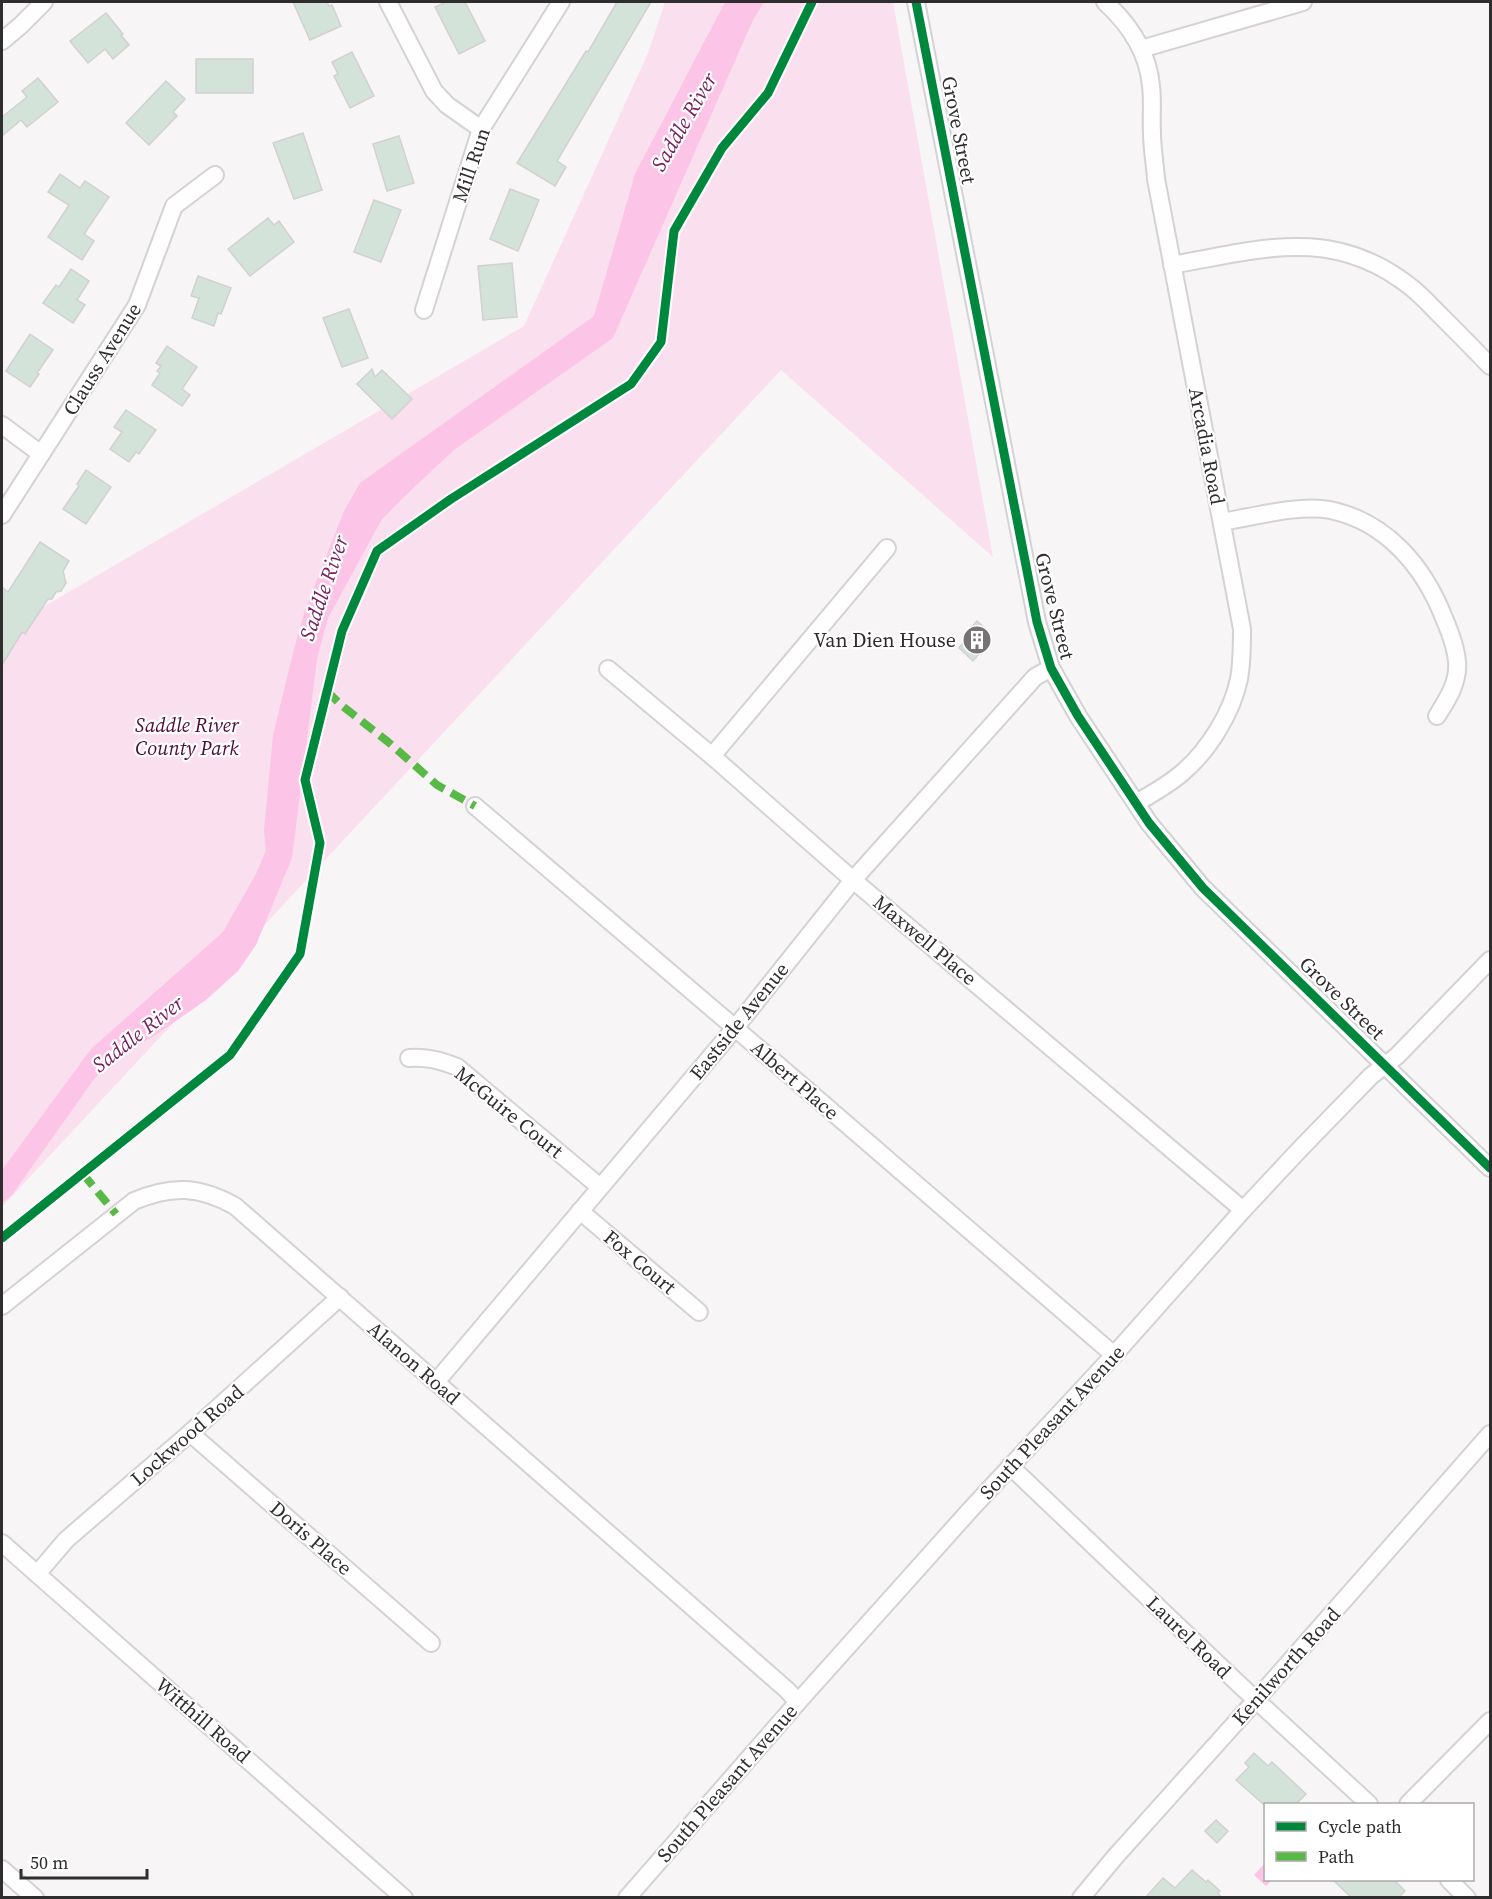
<svg xmlns="http://www.w3.org/2000/svg" width="1492" height="1899" font-family="'Source Serif 4',serif">
	<style>
		.green { fill: #fae0ef }
		.water { fill: #fcc4e6 }
		.building { fill: #d4e3da; stroke: #d1d1d1; stroke-width: 1.5 }
		.lines { fill: none; stroke-linecap: round; stroke-linejoin: round }
		.minor-casing { stroke: #d4d2d3; stroke-width: 20 }
		.minor { stroke: #fefefe; stroke-width: 16 }
		.quiet { stroke: #58b947; stroke-width: 8; stroke-dasharray: 15 8; stroke-linecap: butt }
		.cycleway-casing { stroke: #fff; stroke-width: 13 }
		.cycleway { stroke: #00873e; stroke-width: 9 }
		.labels { text-anchor: middle; stroke-width: 4.5; stroke-linejoin: round; paint-order: stroke }
		.street-label { font-size: 20px; fill: #2f2d2e; stroke: #fff }
		.poi-label { font-size: 20px; fill: #2f2d2e; stroke: #fff; text-anchor: end }
		.park-label { font-size: 20px; font-style: italic; fill: #4e0a3b; stroke: #fff }
		.water-label { font-size: 21px; font-style: italic; fill: #79215e; stroke: #fff }
	</style>
	<rect width="100%" height="100%" fill="#f8f5f7"/>
	<polygon class="green" points="665,2 893,2 993,557 781,370 2,1207 2,631 524,326 648,53"/>
	<g class="water">
		<polygon points="725,2 764,2 753,20 613,338 454,450 407,494 382,519 328,618 317,659 292,858 256,945 238,971 206,1000 160,1032 111,1062 94,1079 12,1195 2,1203 2,1170 91,1049 223,932 256,874 266,850 264,830 273,735 293,653 305,610 344,511 360,483 594,316 635,174"/>
		<polygon points="1265,1863 1266,1880 1272,1880 1266,1886 1254,1875"/>
	</g>
	<g class="building">
		<polygon points="293,2 327,2 329,6 332,5 341,26 310,40"/>
		<polygon points="446,2 465,2 485,41 459,54 435,7"/>
		<polygon points="617,2 651,2 557,161 566,167 555,186 517,163 586,51 588,52"/>
		<polygon points="106,13 123,34 121,35 129,45 113,59 105,49 88,63 70,41"/>
		<polygon points="352,52 374,96 350,108 334,76 338,74 332,62"/>
		<rect x="196" y="59" width="57" height="34"/>
		<polygon points="38,78 58,102 27,127 21,120 2,136 2,117 27,97 22,91"/>
		<polygon points="166,81 185,99 173,112 177,116 149,145 126,123"/>
		<polygon points="303,133 322,190 294,199 273,143"/>
		<polygon points="399,136 414,183 387,191 373,144"/>
		<polygon points="60,174 80,188 85,181 109,197 84,234 94,241 82,260 48,237 69,205 48,192"/>
		<polygon points="510,189 539,200 518,251 490,239"/>
		<polygon points="374,200 401,210 381,262 354,252"/>
		<polygon points="268,218 274,225 279,221 294,242 250,276 228,249"/>
		<polygon points="512,263 517,317 483,320 478,266"/>
		<polygon points="71,269 89,281 77,300 85,305 73,323 43,303 56,285 59,287"/>
		<polygon points="198,276 231,288 221,314 218,313 214,326 192,318 199,298 191,296"/>
		<polygon points="349,309 368,358 342,367 323,318"/>
		<polygon points="30,334 53,350 37,373 39,374 30,387 6,371"/>
		<polygon points="167,346 197,367 182,389 190,395 182,406 152,385 160,373 157,371 161,366 156,363"/>
		<polygon points="372,369 375,377 382,370 412,399 392,419 357,384"/>
		<polygon points="126,410 156,430 139,454 136,452 129,462 110,449 122,432 114,427"/>
		<polygon points="86,470 111,487 86,524 63,509 79,486 77,484"/>
		<polygon points="40,542 69,561 63,571 66,583 61,591 56,592 52,599 48,599 25,634 22,632 2,665 2,587 8,592"/>
		<polygon points="977,621 987,630 983,635 990,641 973,661 959,648 966,639 963,637"/>
		<polygon points="1254,1753 1268,1766 1272,1762 1306,1794 1296,1804 1263,1804 1236,1780 1249,1767 1245,1763"/>
		<polygon points="1216,1820 1228,1831 1217,1843 1205,1831"/>
		<polygon points="1192,1870 1206,1882 1208,1880 1220,1891 1218,1893 1222,1898 1145,1898 1163,1878 1175,1888"/>
		<polygon points="1333,1880 1394,1880 1405,1891 1398,1898 1352,1898"/>
	</g>
	<g class="lines">
		<g class="minor-casing">
			<g id="minor">
				<polyline points="388,2 434,91 447,105 481,129"/>
				<polyline points="916,2 1037,622 1051,668 1078,716 1149,823 1203,888 1490,1168"/>
				<path d="M1105 2C1129 24 1148 52 1151 86 1153 101 1151 117 1152 133 1152 148 1155 164 1156 179L1242 629C1242 646 1242 663 1239 679 1232 713 1208 751 1182 773 1168 785 1152 794 1136 803"/>
				<polyline points="2,41 20,26 44,2"/>
				<polyline points="1141,49 1303,2"/>
				<path d="M1172 265C1262 249 1334 225 1412 288 1422 296 1430 305 1439 314 1456 331 1473 348 1490 366"/>
				<polyline points="424,310 481,129 561,2"/>
				<polyline points="2,425 41,454"/>
				<polyline points="2,515 137,305 174,206 215,175"/>
				<path d="M1222 522C1253 517 1299 504 1330 510 1387 522 1424 567 1444 618 1450 632 1456 647 1457 662 1459 682 1447 700 1437 716"/>
				<polyline points="608,669 712,756 853,880 1243,1210"/>
				<polyline points="712,756 887,548"/>
				<polyline points="475,806 735,1028 1114,1355"/>
				<path d="M409 1058C427 1057 440 1060 457 1067L600 1187"/>
				<polyline points="580,1211 699,1312"/>
				<path d="M2 1306 134 1201C172 1185 199 1186 235 1206L787 1690 798 1702"/>
				<polyline points="436,1382 735,1028 853,880 1035,677 1051,668"/>
				<polyline points="190,1433 431,1643"/>
				<polyline points="1010,1466 1243,1688 1369,1804"/>
				<polyline points="2,1543 404,1898"/>
				<polyline points="37,1574 66,1540 190,1433 340,1297"/>
				<polyline points="1408,1804 1490,1721"/>
				<polyline points="2,1869 35,1898"/>
				<polyline points="1449,1880 1467,1898"/>
				<polyline points="627,1898 798,1702 971,1509 1114,1355 1243,1210 1302,1147 1371,1076 1397,1056 1490,960"/>
				<polyline points="1081,1898 1115,1857 1256,1700 1490,1434"/>
			</g>
		</g>
		<use href="#minor" class="minor"/>
		<g class="quiet">
			<polyline points="327,691 341,705 387,741 437,785 475,806"/>
			<polyline points="83,1174 116,1214"/>
		</g>
		<g class="cycleway-casing">
			<g id="cycleway">
				<polyline points="916,2 1037,622 1051,668 1078,716 1149,823 1203,888 1490,1168"/>
				<polyline points="2,1238 230,1055 300,954 320,843 305,780 342,631 377,551 451,499 631,384 661,342 674,231 722,148 768,93 812,2"/>
			</g>
		</g>
		<use href="#cycleway" class="cycleway"/>
	</g>
	<defs>
		<g id="building-disc" transform="scale(1.5)"><circle r="9.5" fill="#757374" stroke="#fff"/><path d="M-4-6H4V6H1V3H-1V6H-4ZM-2.5-4.3h1.7v1.8h-1.7ZM.8-4.3h1.7v1.8H.8ZM-2.5-1h1.7V.8h-1.7ZM.8-1h1.7V.8H.8Z" fill="#fff"/></g>
	</defs>
	<g fill-rule="evenodd">
		<use href="#building-disc" x="977" y="640"/>
	</g>
	<g class="labels">
		<g class="street-label">
			<text transform="translate(959 130) rotate(79)" y="7">Grove Street</text>
			<text transform="translate(471 165) rotate(-71)" y="7">Mill Run</text>
			<text transform="translate(102 359) rotate(-58)" y="7">Clauss Avenue</text>
			<text transform="translate(1207 446) rotate(79)" y="7">Arcadia Road</text>
			<text transform="translate(1055 606) rotate(76)" y="7">Grove Street</text>
			<text transform="translate(925 940) rotate(40)" y="7">Maxwell Place</text>
			<text transform="translate(1342 998) rotate(44)" y="7">Grove Street</text>
			<text transform="translate(739 1021) rotate(-51)" y="7">Eastside Avenue</text>
			<text transform="translate(795 1080) rotate(41)" y="7">Albert Place</text>
			<text transform="translate(509 1112) rotate(39)" y="7">McGuire Court</text>
			<text transform="translate(640 1262) rotate(40)" y="7">Fox Court</text>
			<text transform="translate(414 1363) rotate(41)" y="7">Alanon Road</text>
			<text transform="translate(1052 1422) rotate(-47)" y="7">South Pleasant Avenue</text>
			<text transform="translate(187 1435) rotate(-41)" y="7">Lockwood Road</text>
			<text transform="translate(311 1538) rotate(41)" y="7">Doris Place</text>
			<text transform="translate(1189 1637) rotate(44)" y="7">Laurel Road</text>
			<text transform="translate(1286 1666) rotate(-48)" y="7">Kenilworth Road</text>
			<text transform="translate(203 1720) rotate(41)" y="7">Witthill Road</text>
			<text transform="translate(727 1783) rotate(-49)" y="7">South Pleasant Avenue</text>
		</g>
		<g class="poi-label">
			<text x="956" y="647">Van Dien House</text>
		</g>
		<g class="park-label">
			<text x="187" y="732">Saddle River<tspan x="187" dy="23">County Park</tspan></text>
		</g>
		<g class="water-label">
			<text transform="translate(684 122) rotate(-60)" y="7">Saddle River</text>
			<text transform="translate(324 588) rotate(-71)" y="7">Saddle River</text>
			<text transform="translate(138 1034) rotate(-38)" y="7">Saddle River</text>
		</g>
	</g>
	<rect width="1492" height="1899" fill="none" stroke="#2f2d2e" stroke-width="6"/>
	<rect x="1264" y="1803" width="210" height="78" fill="#ffffff" stroke="#acabab" stroke-width="1.5"/>
	<rect x="1276" y="1822" width="30" height="9" fill="#00873e" stroke="#acabab" stroke-width="1.5"/>
	<text x="1318" y="1833" font-size="18" fill="#2f2d2e">Cycle path</text>
	<rect x="1276" y="1852" width="30" height="9" fill="#58b947" stroke="#acabab" stroke-width="1.5"/>
	<text x="1318" y="1863" font-size="18" fill="#2f2d2e">Path</text>
	<path d="M21 1869v9h126v-9" fill="none" stroke="#2f2d2e" stroke-width="3"/>
	<text x="30" y="1869" font-size="18" fill="#2f2d2e" stroke="#ffffff" stroke-width="4.5" paint-order="stroke">50 m</text>
</svg>
